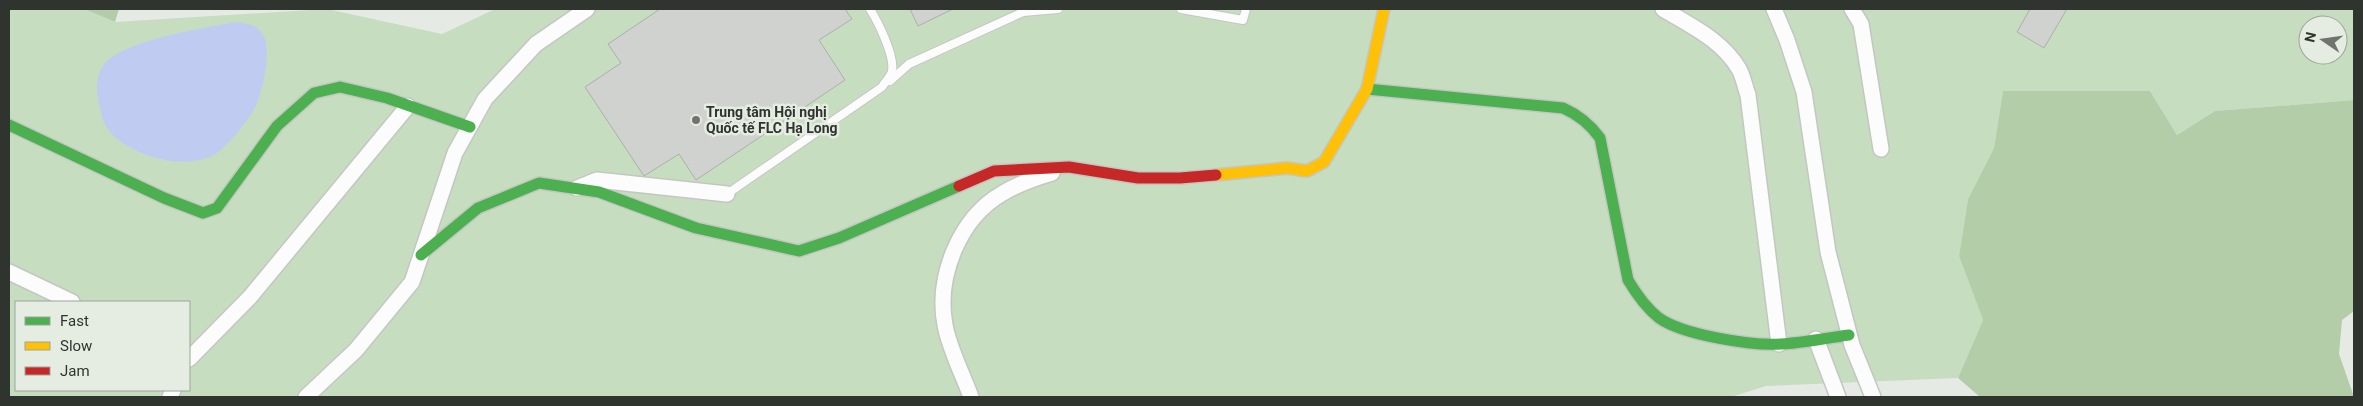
<svg xmlns="http://www.w3.org/2000/svg" width="2363" height="406" font-family="Roboto,sans-serif">
	<style>
		.green { fill: #c7ddc0; fill-rule: evenodd }
		.forest { fill: #b2cda7 }
		.water { fill: #c0cbf2 }
		.building { fill: #cfd2ce; stroke: #acb0ab }
		.lines { fill: none; stroke-linecap: round; stroke-linejoin: round }
		.lane-casing { stroke: #c3c7c2; stroke-width: 10 }
		.street-casing { stroke: #c3c7c2; stroke-width: 18 }
		.fast-casing { stroke: #c3c7c2; stroke-width: 14 }
		.slow-casing { stroke: #c3c7c2; stroke-width: 14 }
		.jam-casing { stroke: #c3c7c2; stroke-width: 14 }
		.lane { stroke: #fbfcfb; stroke-width: 8 }
		.street { stroke: #fbfcfb; stroke-width: 15 }
		.fast { stroke: #4caf50; stroke-width: 11 }
		.slow { stroke: #ffc107; stroke-width: 11 }
		.jam { stroke: #c62828; stroke-width: 11 }
		.poi-dot { fill: #70746f; stroke: #e5ede2; stroke-width: 2 }
		.labels { text-anchor: middle; stroke-width: 5; stroke-linejoin: round; paint-order: stroke }
		.poi-label { font-size: 14px; font-weight: bold; fill: #30342f; stroke: #e5ede2; text-anchor: start }
	</style>
	<rect width="100%" height="100%" fill="#e6eae5"/>
	<path class="green" d="M9 9H84L115 22 327 9 442 34 495 9H2354V100L2215 111 2177 135 2150 91H2003L1994 148 1968 199 1959 256 1983 320 1958 378 1766 386 1731 397H9ZM2308 25H2338V55H2308ZM16 302H189V390H16Z"/>
	<g class="forest">
		<polygon points="84,9 119,9 115,22"/>
		<polygon points="2003,91 2150,91 2177,135 2215,111 2354,100 2354,311 2342,320 2339,354 2354,397 1980,397 1958,378 1983,320 1959,256 1968,199 1994,148"/>
	</g>
	<path class="water" d="M235 22C245 23 255 24 262 33 273 48 263 86 257 103 251 118 225 151 210 157 197 162 179 163 165 160 143 156 108 141 102 117 98 100 92 78 105 63 125 40 205 28 235 22Z"/>
	<g class="building">
		<polygon points="660,9 845,9 852,19 819,40 845,80 696,180 679,154 644,176 585,87 621,63 608,44"/>
		<polygon points="910,9 953,9 918,26"/>
		<polygon points="2030,9 2067,9 2044,48 2017,32"/>
	</g>
	<g class="lines">
		<g class="lane-casing">
			<g id="lane">
				<polyline points="1181,9 1243,20 1246,9"/>
				<polyline points="890,81 909,64 1023,12 1058,9"/>
				<path d="M727 194 882 87C885 82 891 76 892 71 895 56 878 22 870 9"/>
			</g>
		</g>
		<g class="street-casing">
			<g id="street">
				<path d="M1663 9C1691 26 1722 40 1739 69 1743 76 1745 87 1748 95L1779 344"/>
				<polyline points="1774,9 1787,40 1804,92 1828,252 1852,345 1873,397"/>
				<polyline points="1852,9 1861,24 1881,149"/>
				<polyline points="577,188 597,180 727,194"/>
				<polyline points="9,272 72,302"/>
				<polyline points="1816,339 1838,397"/>
				<polyline points="189,359 250,297 408,106"/>
				<polyline points="170,397 173,390"/>
				<polyline points="306,397 356,350 412,282 455,153 485,99 536,44 587,9"/>
				<path d="M971 397C963 375 949 348 945 325 936 277 959 218 1003 193 1018 184 1035 178 1052 173"/>
			</g>
		</g>
		<g class="fast-casing">
			<g id="fast">
				<path d="M1367 89 1563 108C1579 115 1590 124 1600 138L1628 280C1637 295 1646 308 1659 318 1683 335 1752 346 1781 344 1804 343 1826 338 1849 335"/>
				<polyline points="9,125 164,198 203,213 217,208 277,126 314,93 340,87 387,98 470,127"/>
				<polyline points="421,255 478,208 539,183 599,192 696,228 799,251 839,238 959,186"/>
			</g>
		</g>
		<g class="slow-casing">
			<polyline id="slow" points="1216,175 1287,168 1307,171 1324,162 1367,89 1384,9"/>
		</g>
		<g class="jam-casing">
			<polyline id="jam" points="959,186 994,171 1069,167 1138,178 1180,178 1216,175"/>
		</g>
		<use href="#lane" class="lane"/>
		<use href="#street" class="street"/>
		<use href="#fast" class="fast"/>
		<use href="#slow" class="slow"/>
		<use href="#jam" class="jam"/>
	</g>
	<circle class="poi-dot" cx="696" cy="120" r="5"/>
	<g class="labels">
		<g class="poi-label">
			<text x="706" y="117">Trung tâm Hội nghị<tspan x="706" dy="16">Quốc tế FLC Hạ Long</tspan></text>
		</g>
	</g>
	<rect width="2363" height="406" fill="none" stroke="#30342f" stroke-width="20"/>
	<rect x="15" y="301" width="175" height="90" fill="#e5ede2" stroke="#9da39a"/>
	<rect x="25" y="317" width="25" height="8" fill="#4caf50" stroke="#9da39a"/>
	<text x="60" y="326" font-size="15" fill="#30342f">Fast</text>
	<rect x="25" y="342" width="25" height="8" fill="#ffc107" stroke="#9da39a"/>
	<text x="60" y="351" font-size="15" fill="#30342f">Slow</text>
	<rect x="25" y="367" width="25" height="8" fill="#c62828" stroke="#9da39a"/>
	<text x="60" y="376" font-size="15" fill="#30342f">Jam</text>
	<g transform="translate(2323 40) rotate(283)"><circle r="24" fill="#e5ede2" stroke="#9da39a"/>
	<path d="M0-4L9 19L0 12L-9 19Z" fill="#70746f"/>
	<text y="-8" font-size="14" font-weight="bold" text-anchor="middle" fill="#30342f">N</text>
	</g>
</svg>
